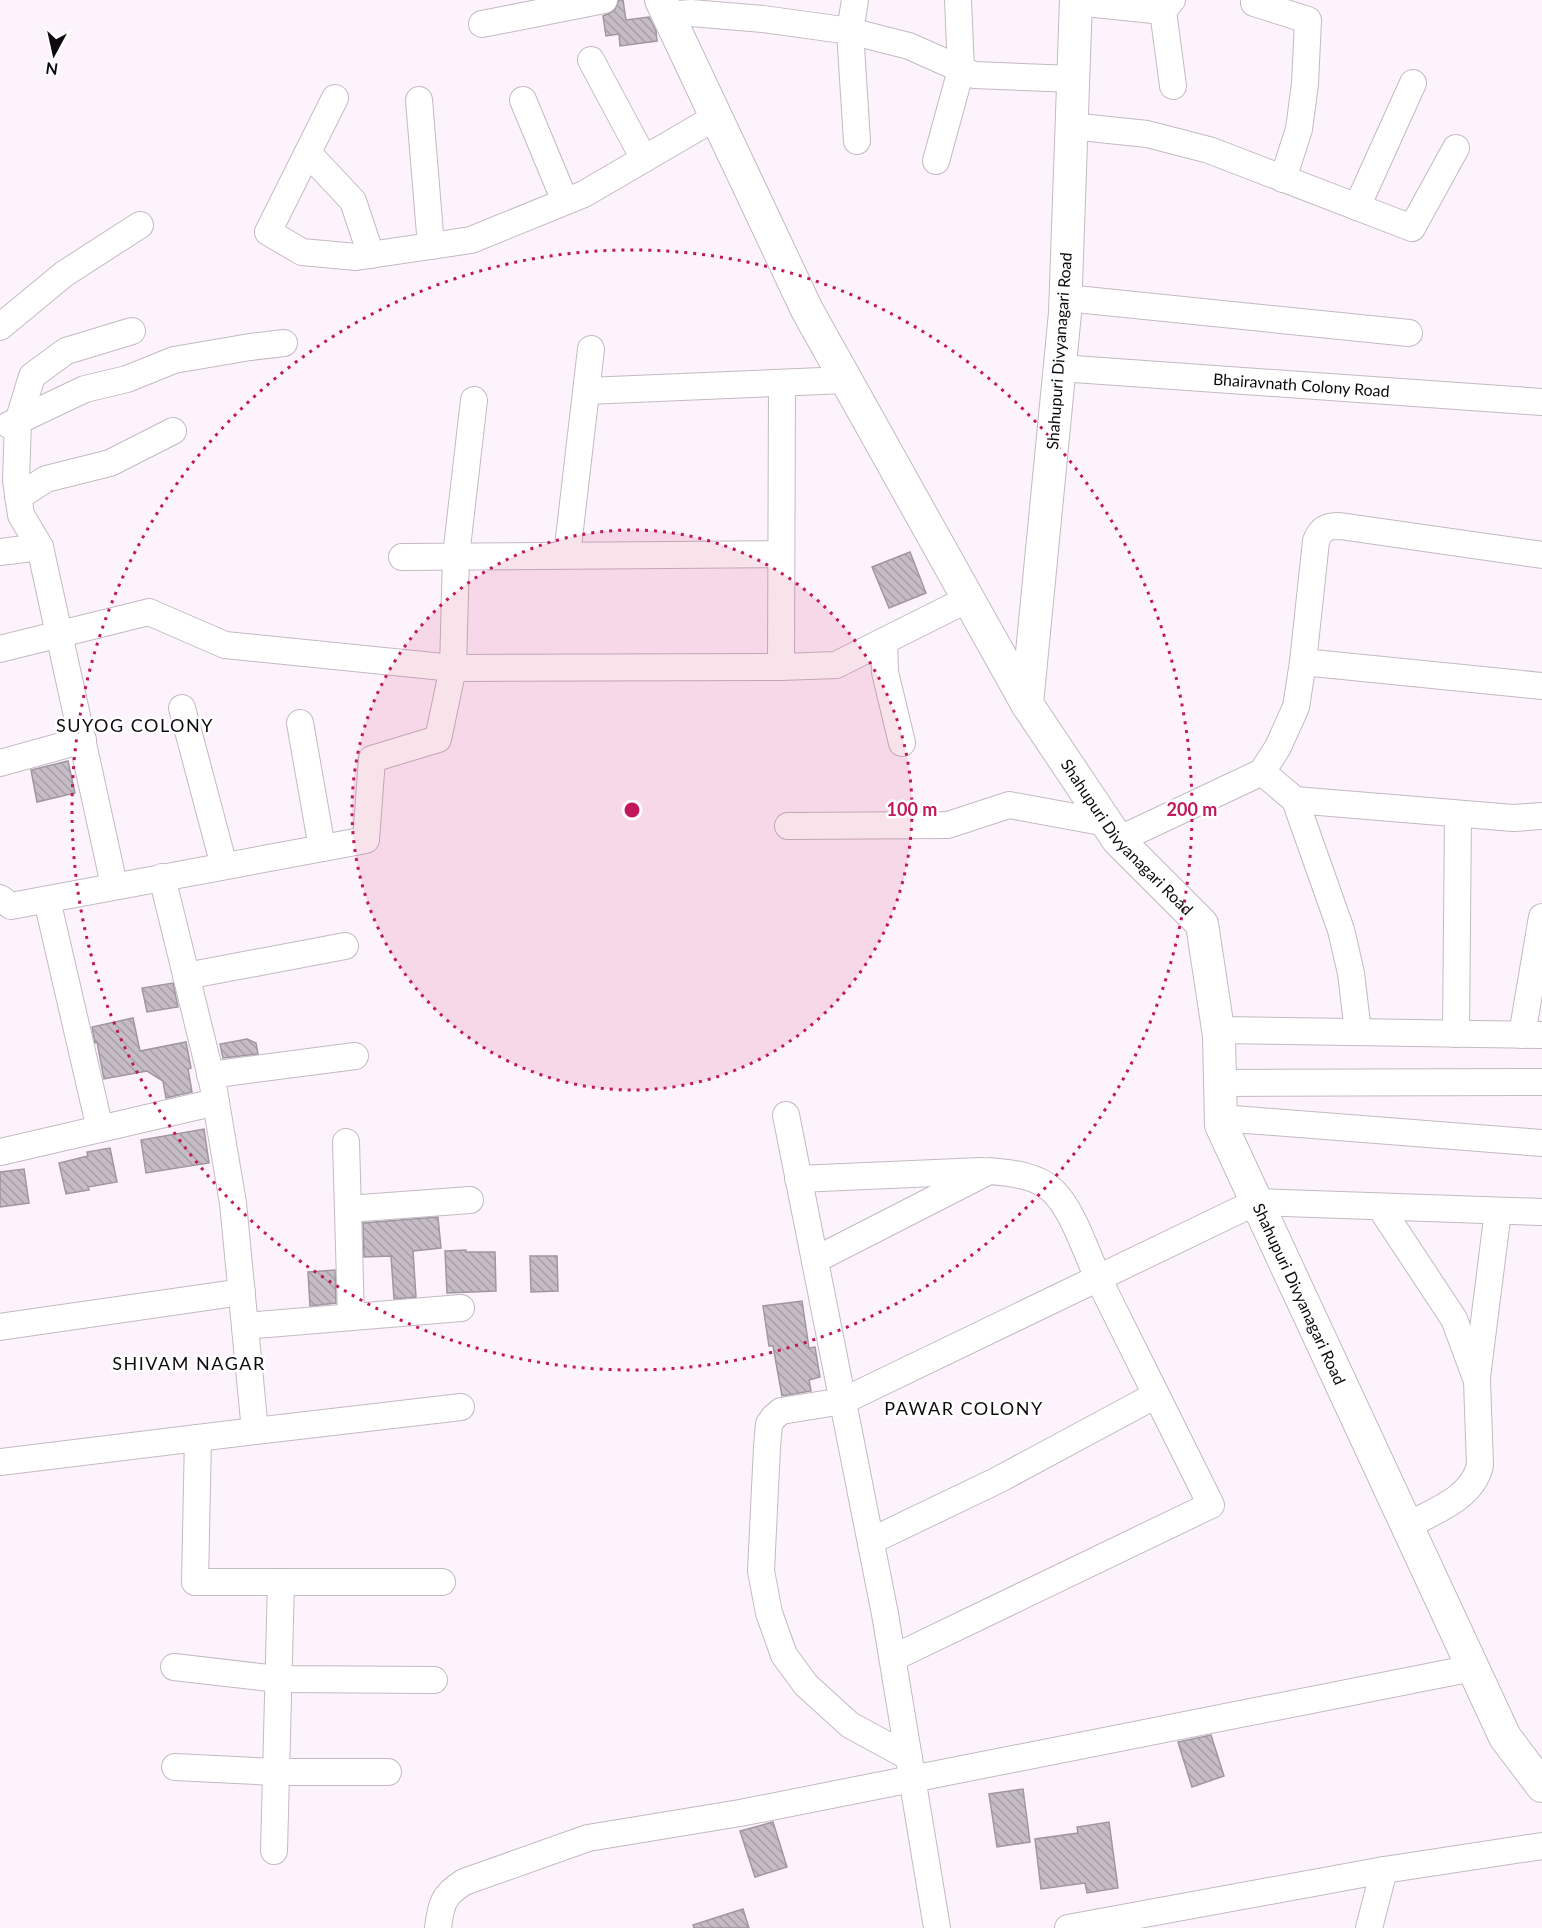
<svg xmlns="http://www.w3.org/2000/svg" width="1542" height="1928" font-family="Lato,sans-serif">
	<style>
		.building { fill: url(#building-back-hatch); stroke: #a097a0; stroke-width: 1.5 }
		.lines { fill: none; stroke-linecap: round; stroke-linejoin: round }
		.minor-casing { stroke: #c3bac2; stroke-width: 28 }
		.major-casing { stroke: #c3bac2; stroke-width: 34 }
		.minor { stroke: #fff; stroke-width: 26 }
		.major { stroke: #fff; stroke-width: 32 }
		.ring { fill: none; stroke: #c2185b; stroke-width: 3; stroke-dasharray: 3 6 }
		.labels { text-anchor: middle; stroke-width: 5; stroke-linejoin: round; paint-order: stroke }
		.street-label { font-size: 16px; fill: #0e0b0e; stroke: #fff }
		.neighbourhood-label { font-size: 18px; letter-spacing: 1.5px; fill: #0e0b0e; stroke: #fff }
		.centre { fill: #c2185b; stroke: #fff; stroke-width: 3 }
		.ring-label { font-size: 18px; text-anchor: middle; font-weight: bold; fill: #c2185b; stroke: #fff; stroke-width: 5; stroke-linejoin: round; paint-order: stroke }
	</style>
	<defs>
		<pattern id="building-back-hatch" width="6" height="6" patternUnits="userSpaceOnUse" patternTransform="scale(1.5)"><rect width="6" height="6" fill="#c5bcc5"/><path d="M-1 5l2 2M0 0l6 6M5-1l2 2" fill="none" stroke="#a8a0a8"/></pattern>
	</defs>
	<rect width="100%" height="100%" fill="#fdf3fd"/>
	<g class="building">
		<polygon points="619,0 623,0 626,20 649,17 656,31 657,41 620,46 619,34 606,36 603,16 614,11"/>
		<polygon points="910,552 926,593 889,608 872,567"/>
		<polygon points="68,761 75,793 37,802 31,770"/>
		<polygon points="173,983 178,1007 147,1012 142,988"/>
		<polygon points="133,1018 140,1051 186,1042 191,1068 188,1069 192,1092 166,1098 163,1081 147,1071 104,1079 97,1042 95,1043 92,1027"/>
		<polygon points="247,1039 256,1043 258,1054 223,1058 220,1044"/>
		<polygon points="204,1129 209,1163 146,1173 141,1140"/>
		<polygon points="110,1148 117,1182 88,1187 89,1190 66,1194 59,1163 88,1156 87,1152"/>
		<polygon points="24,1169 29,1203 0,1207 0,1172"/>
		<polygon points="438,1217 441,1248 413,1251 416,1297 394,1299 391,1256 364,1257 363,1223"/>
		<polygon points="466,1250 466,1252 495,1252 496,1291 447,1293 445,1251"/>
		<polygon points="530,1256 557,1256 558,1291 531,1292"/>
		<polygon points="335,1270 336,1303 310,1306 308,1272"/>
		<polygon points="802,1301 809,1348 815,1347 820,1377 809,1380 811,1391 782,1396 773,1346 769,1346 763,1306"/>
		<polygon points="1211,1735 1224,1776 1192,1787 1178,1742"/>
		<polygon points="1023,1789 1030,1842 997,1847 989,1794"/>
		<polygon points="773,1822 787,1867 755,1877 740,1831"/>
		<polygon points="1109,1822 1118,1888 1087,1893 1085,1883 1041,1889 1035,1839 1078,1833 1077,1827"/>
		<polygon points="743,1909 749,1928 694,1928 693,1925"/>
	</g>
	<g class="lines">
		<g class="minor-casing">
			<g id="minor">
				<polyline points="855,0 850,31 857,141"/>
				<polyline points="1255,0 1254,3 1308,20 1305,84 1299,129 1283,179"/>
				<polyline points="1075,2 1163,11 1172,0"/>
				<polyline points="1163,11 1173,86"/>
				<polyline points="668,15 691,13 763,19 850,31 909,46 974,75 1073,79"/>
				<polyline points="482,24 604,0"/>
				<polyline points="591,60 644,159"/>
				<polyline points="335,98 268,232 302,252 356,257 471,240 584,194 716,117"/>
				<polyline points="419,100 431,246"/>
				<polyline points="523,100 565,201"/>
				<polyline points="1071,126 1147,134 1209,150 1412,228 1456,148"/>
				<polyline points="308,153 353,201 371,255"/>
				<polyline points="936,161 961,70 958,0"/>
				<polyline points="1357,207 1413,83"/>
				<polyline points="1066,298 1409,333"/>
				<polyline points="0,327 64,274 140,225"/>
				<path id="s1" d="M1060 368 1542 402"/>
				<polyline points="587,391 846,380"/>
				<polyline points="9,425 85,389 127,379 174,360 250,347 284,343"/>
				<polyline points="18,497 46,479 110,463 173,431"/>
				<polyline points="0,552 40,547"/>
				<polyline points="567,555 591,349"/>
				<path d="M1542 555 1340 526C1327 526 1321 528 1316 541L1303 662 1542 686"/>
				<polyline points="402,557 781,554"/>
				<polyline points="884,641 885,672 902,743"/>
				<polyline points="0,649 149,612 225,645 453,668 781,667 836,665 968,599"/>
				<polyline points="781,667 782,384"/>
				<polyline points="182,708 224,866"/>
				<polyline points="300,723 322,848"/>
				<polyline points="0,763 83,740"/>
				<polyline points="1262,772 1295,800 1513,818 1542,816"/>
				<polyline points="1295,800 1341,930 1351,973 1358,1032"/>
				<polyline points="788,826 948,825 1009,805 1107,823"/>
				<polyline points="1118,840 1262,772 1278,747 1296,707 1303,662"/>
				<polyline points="114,885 40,547 21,515 16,480 18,422 32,376 66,351 132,331"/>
				<polyline points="0,898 11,906 366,840 372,759 438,739 453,668 456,556 474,400"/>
				<polyline points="47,900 100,1129"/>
				<polyline points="186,976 345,946"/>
				<polyline points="1218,1030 1542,1035"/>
				<polyline points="1456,1034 1458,814"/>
				<polyline points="1522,1035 1542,917"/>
				<polyline points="210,1075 355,1056"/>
				<polyline points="1220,1083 1542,1082"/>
				<polyline points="786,1115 885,1614 937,1928"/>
				<polyline points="1221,1118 1542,1143"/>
				<polyline points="346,1142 351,1317"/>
				<polyline points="0,1152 216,1102"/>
				<polyline points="798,1179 981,1171"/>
				<path d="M1380 1207 1454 1319 1477 1381 1480 1465C1473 1498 1434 1511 1407 1526"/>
				<polyline points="348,1209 470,1200"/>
				<path d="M815 1260 989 1171C1011 1173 1037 1175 1053 1191 1073 1210 1087 1255 1099 1280 1136 1355 1174 1430 1211 1505L893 1658"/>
				<polyline points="245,1326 461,1308"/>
				<polyline points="0,1327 242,1292"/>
				<polyline points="1477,1377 1498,1211"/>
				<polyline points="255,1431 461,1407"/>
				<polyline points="198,1438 195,1582 442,1582"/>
				<polyline points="0,1462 255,1431 233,1203 213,1085 162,877"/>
				<polyline points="871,1541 998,1480 1156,1395"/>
				<polyline points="174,1667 278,1679 434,1680"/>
				<polyline points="909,1757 850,1725 806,1685 784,1655 769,1613 761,1571 767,1447 769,1424 774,1417 781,1411 843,1401 1256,1202 1542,1212"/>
				<polyline points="175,1767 276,1772 388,1772"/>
				<polyline points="274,1851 281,1582"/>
				<path d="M438 1928C441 1904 443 1895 464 1882L588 1838 740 1813 1473 1668"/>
				<polyline points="1068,1928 1384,1870 1542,1846"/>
				<polyline points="1369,1928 1384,1870"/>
			</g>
		</g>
		<g class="major-casing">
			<g id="major">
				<polyline points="661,0 807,310 1027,704"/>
				<path id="s2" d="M1076 0 1065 313 1027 704 1118 840 1202 924 1219 1036 1221 1125 1505 1737 1542 1786"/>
			</g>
		</g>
		<use href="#minor" class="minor"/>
		<use href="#major" class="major"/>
	</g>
	<circle cx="632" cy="810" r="280" fill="#c2185b" fill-opacity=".12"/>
	<g class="ring">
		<circle cx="632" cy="810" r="280"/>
		<circle cx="632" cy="810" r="560"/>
	</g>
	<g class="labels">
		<g class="street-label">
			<text transform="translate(1059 351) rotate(-86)" y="6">Shahupuri Divyanagari Road</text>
			<text dy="6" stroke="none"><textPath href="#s1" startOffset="242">Bhairavnath Colony Road</textPath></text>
			<text dy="6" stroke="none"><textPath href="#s2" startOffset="873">Shahupuri Divyanagari Road</textPath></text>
			<text dy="6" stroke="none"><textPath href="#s2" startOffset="1377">Shahupuri Divyanagari Road</textPath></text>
		</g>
		<g class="neighbourhood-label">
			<text x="135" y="732">SUYOG COLONY</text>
			<text x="189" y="1370">SHIVAM NAGAR</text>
			<text x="964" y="1415">PAWAR COLONY</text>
		</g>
	</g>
	<circle cx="632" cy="810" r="9" class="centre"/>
	<g class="ring-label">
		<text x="912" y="816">100 m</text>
		<text x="1192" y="816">200 m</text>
	</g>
	<g transform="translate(54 54) rotate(188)" stroke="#ffffff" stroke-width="4.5" paint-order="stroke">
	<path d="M0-4.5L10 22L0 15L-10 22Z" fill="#0e0b0e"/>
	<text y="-9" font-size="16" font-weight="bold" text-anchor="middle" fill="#0e0b0e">N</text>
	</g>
</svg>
